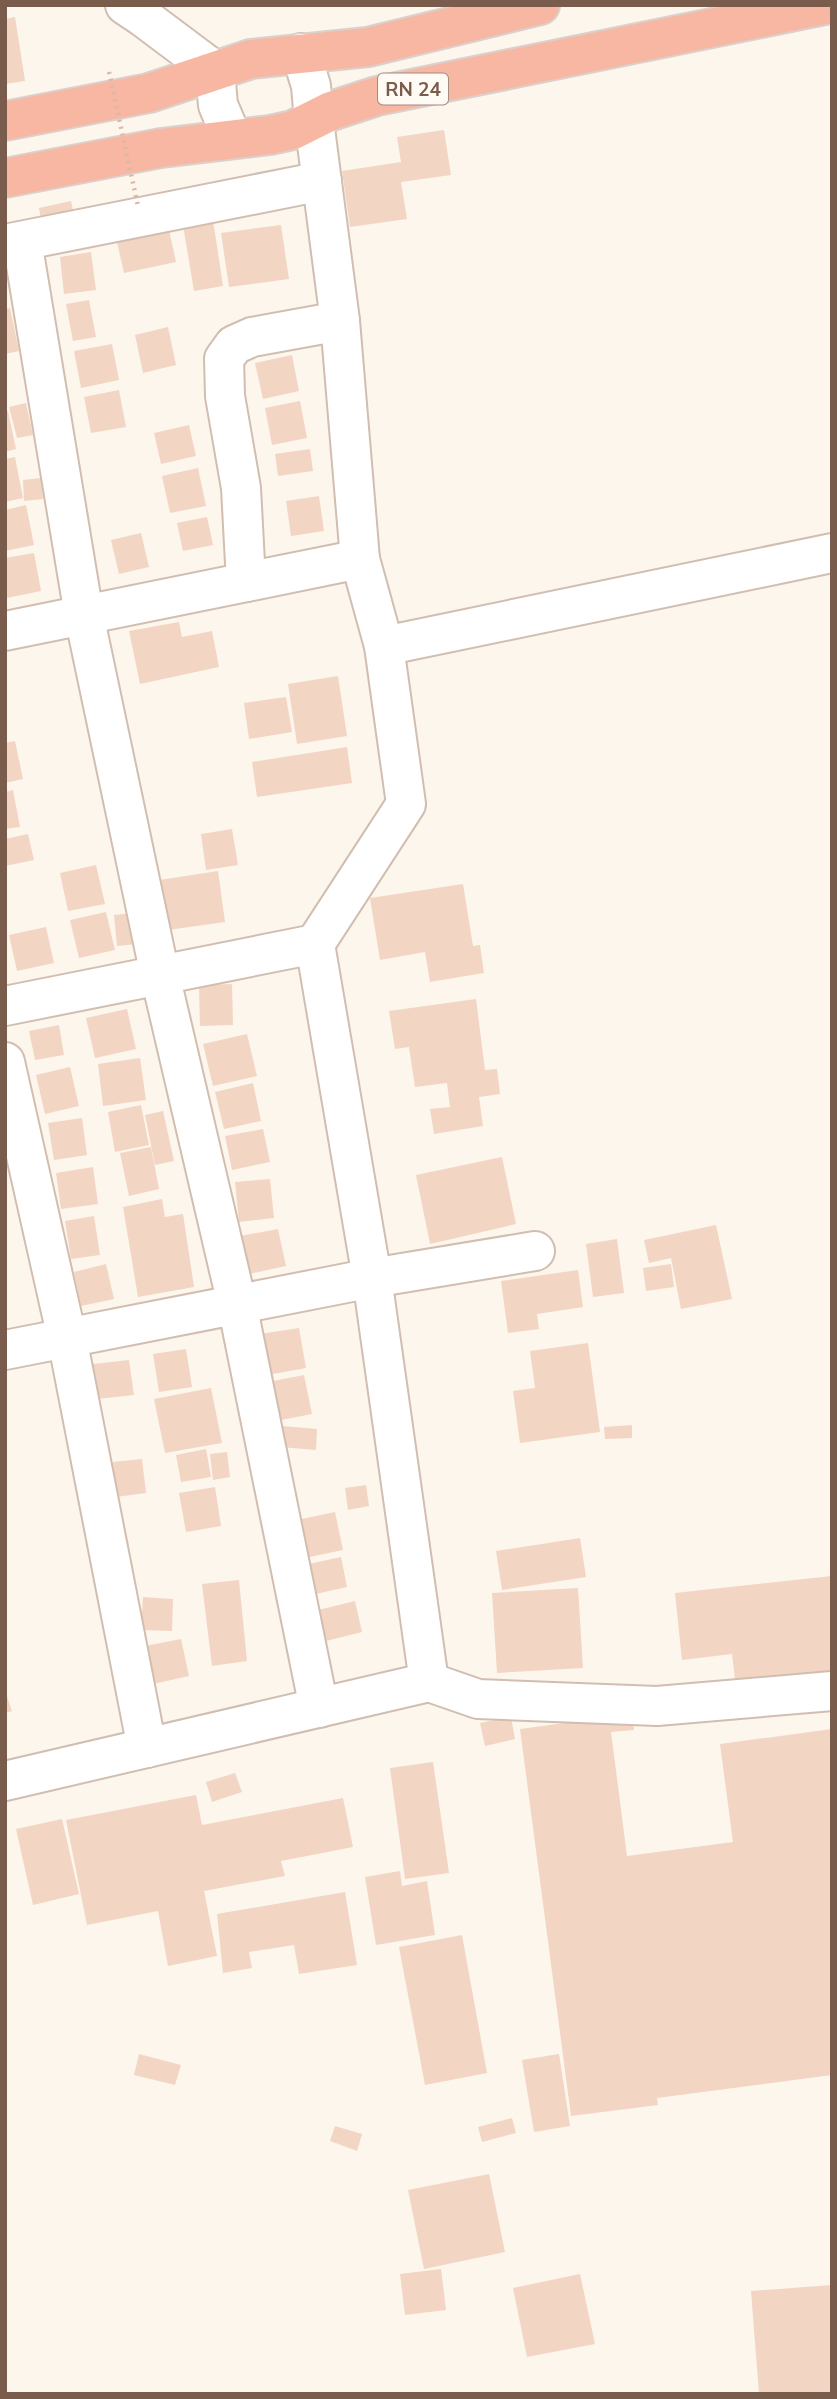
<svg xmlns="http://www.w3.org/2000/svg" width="837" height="2399" font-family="Mulish,sans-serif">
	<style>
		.building { fill: #f3d5c3 }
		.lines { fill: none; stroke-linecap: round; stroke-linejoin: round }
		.minor-casing { stroke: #d1beb0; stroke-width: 42 }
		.highway-casing { stroke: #dad1cd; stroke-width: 42 }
		.minor { stroke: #fff; stroke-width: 38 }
		.highway { stroke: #f7b7a3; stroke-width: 38 }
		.path-bridge { stroke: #d9b8a5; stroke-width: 4.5; stroke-dasharray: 2 5; stroke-linecap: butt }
		.labels { text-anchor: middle; stroke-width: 7; stroke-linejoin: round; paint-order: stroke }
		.shield { fill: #fffaf3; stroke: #a28b7f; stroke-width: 2 }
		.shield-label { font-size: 19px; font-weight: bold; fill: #7a5c4d }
	</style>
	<rect width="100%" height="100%" fill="#fdf6ec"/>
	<g class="building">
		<polygon points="15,17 25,81 5,84 5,19"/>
		<polygon points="444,130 451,175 401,182 407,219 350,227 342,171 401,162 397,137"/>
		<polygon points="71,201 76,224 43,230 39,208"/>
		<polygon points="213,220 223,286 194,291 183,225"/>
		<polygon points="281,225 289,279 229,287 221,233"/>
		<polygon points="169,230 176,262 124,273 117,242"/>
		<polygon points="91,252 96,290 64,294 60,257"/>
		<polygon points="89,300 96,337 73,341 66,304"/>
		<polygon points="10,308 19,351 5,354 5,309"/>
		<polygon points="168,327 176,365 143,373 135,335"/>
		<polygon points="112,344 119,380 81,388 74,351"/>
		<polygon points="292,355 299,391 263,399 255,363"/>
		<polygon points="119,390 126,427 91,433 84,397"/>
		<polygon points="300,401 307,438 272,445 265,408"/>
		<polygon points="26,403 33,435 17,438 9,407"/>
		<polygon points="8,411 16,449 5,452 5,412"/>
		<polygon points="189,425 196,456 161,464 154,433"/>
		<polygon points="310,449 313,471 278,476 275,454"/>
		<polygon points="15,457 23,498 5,502 5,459"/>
		<polygon points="198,468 206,506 170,513 162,476"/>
		<polygon points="41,478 43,499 24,501 23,480"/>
		<polygon points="319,496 324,531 291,536 286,501"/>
		<polygon points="26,505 34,545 5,551 5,510"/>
		<polygon points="207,517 213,545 183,551 177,523"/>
		<polygon points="141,533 149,567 119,574 111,540"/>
		<polygon points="34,553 41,591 7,598 5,558"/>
		<polygon points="179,622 182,637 212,631 219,667 140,684 129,631"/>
		<polygon points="338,676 347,736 297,744 288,684"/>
		<polygon points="286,697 292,732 249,739 244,703"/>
		<polygon points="15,741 23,779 5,783 5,743"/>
		<polygon points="347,747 352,783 257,797 252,762"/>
		<polygon points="13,790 20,827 5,829 5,792"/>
		<polygon points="232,829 238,865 206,870 201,834"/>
		<polygon points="28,834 34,860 5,866 5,839"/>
		<polygon points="96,865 105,904 68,911 60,873"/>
		<polygon points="218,871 225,922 161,931 153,881"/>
		<polygon points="463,884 473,946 480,945 484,973 430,982 425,952 380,960 370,898"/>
		<polygon points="106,912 115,950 79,958 70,920"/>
		<polygon points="133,913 137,944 117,946 114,915"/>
		<polygon points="46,927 54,963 17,971 9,935"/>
		<polygon points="232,984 233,1025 200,1026 199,985"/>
		<polygon points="476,999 485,1070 497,1069 500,1094 479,1097 483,1126 434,1134 430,1109 450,1107 447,1083 415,1087 409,1047 395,1049 389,1011"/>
		<polygon points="127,1009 136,1049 95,1058 86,1018"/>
		<polygon points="59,1025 64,1055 35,1060 29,1031"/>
		<polygon points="247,1034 257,1076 213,1086 203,1044"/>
		<polygon points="140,1058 146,1100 103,1106 98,1064"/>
		<polygon points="70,1067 79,1106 45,1114 36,1075"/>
		<polygon points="253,1083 261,1121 224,1129 215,1092"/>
		<polygon points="141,1105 149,1145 115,1152 108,1112"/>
		<polygon points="163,1111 174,1161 155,1165 145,1115"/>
		<polygon points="82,1118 87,1155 54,1160 48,1123"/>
		<polygon points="263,1129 270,1162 232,1170 225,1136"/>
		<polygon points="151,1147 159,1189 129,1196 120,1153"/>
		<polygon points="502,1157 516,1224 430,1244 416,1175"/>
		<polygon points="93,1167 98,1204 61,1209 56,1173"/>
		<polygon points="270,1179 274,1218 239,1222 235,1182"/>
		<polygon points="162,1199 165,1217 183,1214 194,1287 138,1297 123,1207"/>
		<polygon points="94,1216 100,1255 71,1259 65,1221"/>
		<polygon points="716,1225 732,1299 681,1309 671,1258 649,1263 644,1240"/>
		<polygon points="278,1229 286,1266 249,1274 240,1236"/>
		<polygon points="617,1239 624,1293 593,1297 586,1244"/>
		<polygon points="106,1264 114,1299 81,1306 74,1272"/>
		<polygon points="671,1264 674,1287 646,1291 643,1268"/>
		<polygon points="578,1270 583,1307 537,1314 539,1329 508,1333 501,1281"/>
		<polygon points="299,1328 306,1368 268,1375 260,1334"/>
		<polygon points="588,1343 600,1432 520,1443 513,1391 535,1388 530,1351"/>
		<polygon points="186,1349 192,1387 159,1392 153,1354"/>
		<polygon points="129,1360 134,1395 97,1399 93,1364"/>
		<polygon points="304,1375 312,1414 276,1421 268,1382"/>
		<polygon points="211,1388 222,1443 165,1453 154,1399"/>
		<polygon points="270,1425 317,1429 316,1450 268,1446"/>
		<polygon points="632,1425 632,1438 605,1439 604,1427"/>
		<polygon points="206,1449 211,1477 181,1482 176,1455"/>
		<polygon points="227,1452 230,1477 213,1480 210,1454"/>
		<polygon points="142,1459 146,1493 116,1497 113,1462"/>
		<polygon points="366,1485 369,1506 348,1510 345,1488"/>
		<polygon points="215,1487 221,1526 186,1532 179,1493"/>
		<polygon points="335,1512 343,1550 305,1558 297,1520"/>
		<polygon points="580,1538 586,1577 502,1590 496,1551"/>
		<polygon points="341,1557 347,1587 311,1595 304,1565"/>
		<polygon points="832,1576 832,1677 736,1688 732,1654 682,1660 675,1593"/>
		<polygon points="239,1580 247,1661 212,1666 202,1584"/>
		<polygon points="578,1588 583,1668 497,1673 492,1593"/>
		<polygon points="143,1597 173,1599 172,1631 141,1630"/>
		<polygon points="355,1601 362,1632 318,1643 310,1612"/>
		<polygon points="181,1639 189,1676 153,1684 145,1646"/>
		<polygon points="5,1690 12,1711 5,1713"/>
		<polygon points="632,1714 634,1730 611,1732 627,1856 733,1842 720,1744 832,1729 832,2075 657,2098 658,2105 571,2116 520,1729"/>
		<polygon points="511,1717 515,1739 485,1746 480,1723"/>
		<polygon points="433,1762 449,1873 405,1879 390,1768"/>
		<polygon points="235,1773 242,1792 212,1802 206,1782"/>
		<polygon points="196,1795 202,1825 343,1798 353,1847 281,1861 285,1876 204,1891 217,1956 168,1966 158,1911 87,1925 66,1820"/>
		<polygon points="62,1819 79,1894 33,1905 16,1829"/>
		<polygon points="400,1871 402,1886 427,1881 435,1935 376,1945 365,1877"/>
		<polygon points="345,1892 357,1965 299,1974 294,1945 249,1952 252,1968 223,1973 217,1914"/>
		<polygon points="462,1935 487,2073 425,2085 399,1947"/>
		<polygon points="139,2054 181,2065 175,2085 134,2075"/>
		<polygon points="559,2054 570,2126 534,2132 522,2060"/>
		<polygon points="512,2118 516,2133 482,2142 478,2127"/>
		<polygon points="335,2126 362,2134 357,2151 330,2141"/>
		<polygon points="489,2174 505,2252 424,2269 408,2190"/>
		<polygon points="441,2269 446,2310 405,2315 400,2274"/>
		<polygon points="580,2274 595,2344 527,2357 513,2288"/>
		<polygon points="832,2285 832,2394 759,2394 751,2291"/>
	</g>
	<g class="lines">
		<g class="minor-casing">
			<g id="minor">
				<polyline points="125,5 143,17 215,71 218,105 232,138"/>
				<polyline points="22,241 84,615 160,975 237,1304 319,1708"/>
				<polyline points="5,244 322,181"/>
				<polyline points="246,582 241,488 225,396 224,359 234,345 252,337 340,321"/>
				<polyline points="5,631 360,559"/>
				<polyline points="384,646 832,553"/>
				<polyline points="5,1006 315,944"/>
				<polyline points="5,1062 67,1338 147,1748"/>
				<polyline points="5,1350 372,1278 535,1251"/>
				<polyline points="429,1682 478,1699 657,1706 832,1691"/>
				<polyline points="5,1781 429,1682 372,1278 315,944 406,804 384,646 360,559 340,321 314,121 311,86 301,53"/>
			</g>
		</g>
		<g class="highway-casing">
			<g id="highway">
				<polyline points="5,121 149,93 251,59 368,47 540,5"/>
				<polyline points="5,178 161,148 270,135 293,130 331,111 377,96 825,5"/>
			</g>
		</g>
		<use href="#minor" class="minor"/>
		<use href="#highway" class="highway"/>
		<polyline class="path-bridge" points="109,72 138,206"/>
	</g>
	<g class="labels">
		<rect class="shield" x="378" y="73.5" width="70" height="31" rx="5"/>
		<g class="shield-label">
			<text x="413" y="96">RN 24</text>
		</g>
	</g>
	<rect width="837" height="2399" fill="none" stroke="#7a5c4d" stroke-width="14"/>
</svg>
